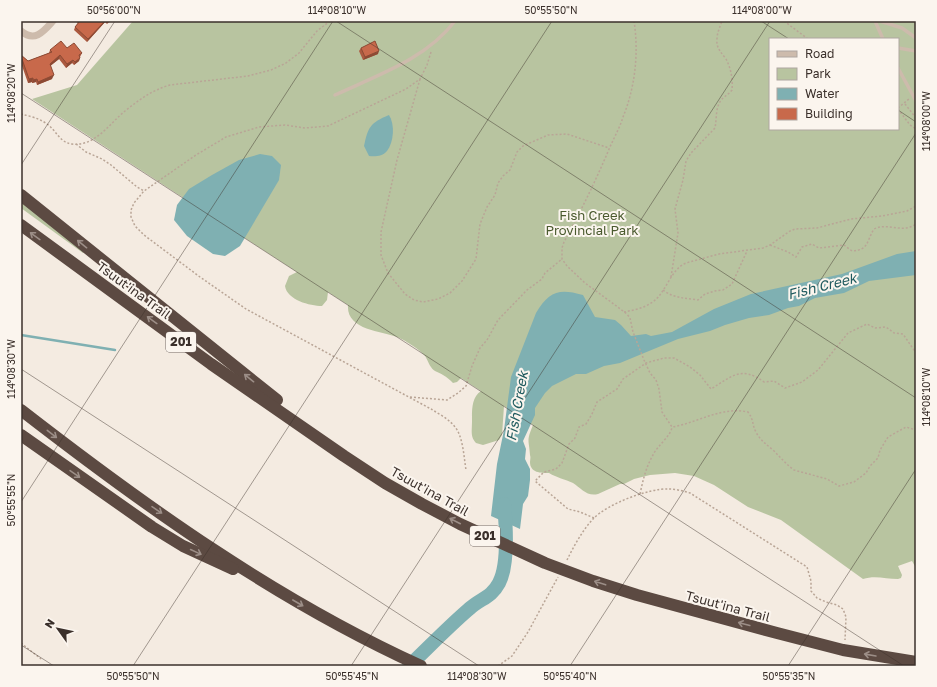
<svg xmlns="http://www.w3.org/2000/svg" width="937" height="687" font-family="'Golos Text',sans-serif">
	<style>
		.green { fill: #b8c4a0; fill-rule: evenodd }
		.water { fill: #7fb0b2 }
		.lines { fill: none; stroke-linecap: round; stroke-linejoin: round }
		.stream { stroke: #7fb0b2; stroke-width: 2.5 }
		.river { stroke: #7fb0b2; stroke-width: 14 }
		.path { stroke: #b9a596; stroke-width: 1.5; stroke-dasharray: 2 2; stroke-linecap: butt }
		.lane { stroke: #cdbbac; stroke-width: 3.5 }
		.street { stroke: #cdbbac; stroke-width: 7 }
		.highway { stroke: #5c4a42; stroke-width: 12 }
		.wall { fill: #ac5a40 }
		.shaded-wall { fill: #8c4a34 }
		.building { fill: #c8694b; stroke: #8c4a34 }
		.oneway { stroke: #9c8e87 }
		.ticks { fill: none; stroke: #3b302b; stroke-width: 1; stroke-opacity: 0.45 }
		.labels { text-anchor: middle; stroke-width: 4; stroke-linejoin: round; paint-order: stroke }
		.shield { fill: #fbf5ee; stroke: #756b66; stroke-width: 1 }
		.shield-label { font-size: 12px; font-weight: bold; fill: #3b302b }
		.park-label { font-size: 13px; fill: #4a5a2e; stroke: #fbf5ee }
		.street-label { font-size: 13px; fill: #3b302b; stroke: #fbf5ee }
		.water-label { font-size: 14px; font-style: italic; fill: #1f5a5e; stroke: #fbf5ee }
		.neatline { fill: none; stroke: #3b302b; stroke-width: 1.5 }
		.ticks-label { font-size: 10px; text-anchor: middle; fill: #3b302b }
	</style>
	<rect width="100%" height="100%" fill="#f4ebe1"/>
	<g class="green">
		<path d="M133 21H916V568L912 561 898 566 902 575 901 578 898 579C886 579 875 575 863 579L781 520 748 507 714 485 694 476 675 473 650 475 634 479 624 484H620L598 494C587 497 581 488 573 483 565 479 557 478 549 473 541 473 530 473 530 462 530 460 531 458 530 455 529 439 526 442 533 425L504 406 502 435 499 440 483 445 476 443C470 437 472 430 472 422 472 411 471 398 481 391L461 378 457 382 453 383C450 380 447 377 443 375 439 372 434 372 431 367 428 363 427 357 423 354 419 349 403 339 397 337 381 331 346 330 348 305L328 292 327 300 322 306C310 306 287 300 285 286L289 276 297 272 32 99 77 85ZM770 39H898V129H770Z"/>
		<polygon points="21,201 84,252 83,253 21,208"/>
	</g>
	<g class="water">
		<path d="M389 115C395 124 394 142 387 151 383 156 375 157 369 156L364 146C368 127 370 123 389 115Z"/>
		<polygon points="260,154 272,156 281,165 279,180 240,246 225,256 213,254 187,236 174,220 177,205 189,189 212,175 239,160"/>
		<path d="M916 251V275L869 281 844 293 815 298 799 306 788 308 769 315 749 318 725 325 710 331 678 339 620 363 604 366 586 374H576L552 386 545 393 535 408V415L523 441 526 449 525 459 530 469V480L528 496 523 504 520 529 491 516 497 464 504 430 511 377 536 313C549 291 559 288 583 295L595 317 615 320 621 325 631 336 646 334 651 336 672 332 714 309 751 294 842 274 897 254Z"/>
	</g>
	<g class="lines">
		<polyline class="stream" points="21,335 115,350"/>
		<path class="river" d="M409 666C429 647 448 627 469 609 481 598 491 598 499 583 509 564 506 525 504 504"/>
		<g class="path">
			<path d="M634 21C639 53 635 88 623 117 619 130 612 141 607 154 594 184 580 213 564 242L562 248V259L567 266 585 283 611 302 627 314 630 318 633 332 644 360 650 373 656 380 659 389 662 412 672 427C697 423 722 406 748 412 754 420 752 425 756 432 760 440 766 444 773 450 780 457 786 464 794 470L827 479 839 486 854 482 866 473 870 466 878 458 880 450 888 437 906 427 916 430"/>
			<polyline points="784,21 808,39"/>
			<path d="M431 52 427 65 420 79 406 89 328 126 305 128 285 125 259 127 226 137 196 155 144 191 134 203 131 210V217L135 226 144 235 200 277 246 309 431 409C439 414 449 419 455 427 463 436 464 458 466 470"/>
			<polyline points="420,79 397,160 381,232 381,255 388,273 405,294 414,300 423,302 438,299 450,293 462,281 476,259 480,224 487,207 495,195 498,183 503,176 510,170 517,152 523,146 548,135 567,134 609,148"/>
			<polyline points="905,104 916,118"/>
			<polyline points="898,108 909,99"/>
			<polyline points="898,109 910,125 916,129"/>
			<path d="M21 114C29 116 39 118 47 124 56 130 60 143 72 144 95 147 110 123 125 111 139 100 152 90 170 85L248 76 271 70 286 63 299 53 317 31 330 21"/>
			<polyline points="76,144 86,152 102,159 111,165 137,187 144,191"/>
			<path d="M770 245 788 252 796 257 802 247 812 244 819 248 844 245 852 251C869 250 866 242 874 229 888 222 902 234 916 224"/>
			<path d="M671 277 678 233 675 209 683 180 686 161 691 153 715 128C717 118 715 107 722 99 725 96 729 94 732 90 733 80 731 68 726 59 721 52 716 48 717 39 717 33 720 27 722 21"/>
			<path d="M663 290C673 298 685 298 698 300L705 294 715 291 723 290 732 284 747 251"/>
			<path d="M624 312C634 310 645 308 654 301 666 292 671 269 686 263L719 254 763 248 770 245 790 231 795 229 817 228 851 219 882 216 907 211 916 206"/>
			<polyline points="410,397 447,400 458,393 466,386 472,366 480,348 487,340 498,320 527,290 542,279 545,273 562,259"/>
			<path d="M640 494C643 480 646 467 653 455 657 446 671 436 672 427"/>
			<path d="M594 518 580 512 568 509 535 481 544 472 556 469 562 463 569 444 575 438 579 427 586 424 592 414 597 402 617 389 623 379 646 363 664 358H674L690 367 700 375 711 389C731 377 741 365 764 382L774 381 785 388 802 382 818 370 848 333 867 324 875 328 886 327 894 333 903 334 916 353"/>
			<path d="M567 560C574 546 582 531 593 519 607 504 649 488 669 489 676 489 683 491 690 493L807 567 811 581V591L817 598 826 602 837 605 843 609 846 617 845 640"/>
			<polyline points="21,643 41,659"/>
			<polyline points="498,666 512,656 528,632 558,577"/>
		</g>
		<g class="lane">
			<polyline points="875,21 883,39"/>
			<polyline points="880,21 902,28 916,38"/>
			<polyline points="898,48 916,51"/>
			<polyline points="898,68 916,101"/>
			<path d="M335 95C378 75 426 59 455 21"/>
		</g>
		<path class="street" d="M21 31C35 43 44 31 53 21"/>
		<g class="highway">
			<polyline points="21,195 277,400"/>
			<polyline points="21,225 211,364 344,456 385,483 422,504 460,524 545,563 593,581 637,595 777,633 843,650 916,662"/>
			<path d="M21 410C146 507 276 600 421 666"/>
			<polyline points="21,435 152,527 183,546 233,569"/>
		</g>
	</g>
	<g class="wall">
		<polygon points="75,21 110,21 107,24 105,22 87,42 74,30 75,27 78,23"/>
		<polygon points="67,48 82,53 80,57 79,61 74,65 72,63 66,68 59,59 50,66 52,79 37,85 36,82 32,83 32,82 28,83 21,63 21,55 28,61 49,53 50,50"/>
		<polygon points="361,48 378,54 363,60 359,51"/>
	</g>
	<g class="shaded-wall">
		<polygon points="105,21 106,21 105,22 87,42 88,39"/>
		<polygon points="379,51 378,54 363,60 365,57"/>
		<polygon points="60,55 59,59 49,67 50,64"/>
		<polygon points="80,58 79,61 74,65 75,62"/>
		<polygon points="73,60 72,63 66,68 67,64"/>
		<polygon points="54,75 52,79 37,85 38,82"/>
		<polygon points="33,78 32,82 28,83 29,79"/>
		<polygon points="37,79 36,82 32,83 33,80"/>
	</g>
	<g class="building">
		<polygon points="80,21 105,21 88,39 75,27"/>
		<polygon points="61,41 67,48 74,43 82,53 79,55 80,58 75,62 73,60 67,64 60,55 50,64 54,75 38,82 37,79 33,80 33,78 29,79 22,59 21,61 21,55 28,61 52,52 50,50"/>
		<polygon points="375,41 379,51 365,57 361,48"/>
	</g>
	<defs><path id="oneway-shaft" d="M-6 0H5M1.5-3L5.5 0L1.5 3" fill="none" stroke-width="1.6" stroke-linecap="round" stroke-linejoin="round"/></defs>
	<g class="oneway">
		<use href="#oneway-shaft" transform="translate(35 236) rotate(-144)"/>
		<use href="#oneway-shaft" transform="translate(82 244) rotate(-141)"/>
		<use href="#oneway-shaft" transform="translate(152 320) rotate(-144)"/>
		<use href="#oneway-shaft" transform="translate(249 378) rotate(-141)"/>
		<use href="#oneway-shaft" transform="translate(52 434) rotate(38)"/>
		<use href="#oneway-shaft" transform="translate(75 474) rotate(35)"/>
		<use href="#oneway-shaft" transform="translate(157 510) rotate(34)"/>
		<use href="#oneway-shaft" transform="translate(455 521) rotate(-153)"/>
		<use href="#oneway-shaft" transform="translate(196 552) rotate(25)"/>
		<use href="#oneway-shaft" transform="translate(600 583) rotate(-162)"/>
		<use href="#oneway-shaft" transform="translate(298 603) rotate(30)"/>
		<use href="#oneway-shaft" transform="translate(744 624) rotate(-165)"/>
		<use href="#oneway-shaft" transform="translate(870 655) rotate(-170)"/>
	</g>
	<path class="ticks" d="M336 21 916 398M761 21 789 39M21 93 904 666M898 110 916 122M21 165 115 21M21 369 479 666M21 502 333 21M21 645 54 666M133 666 552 21M351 666 770 21M570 666 916 133M788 666 916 469"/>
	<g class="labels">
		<g class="shield">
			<rect x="166" y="332" width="30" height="20" rx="3"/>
			<rect x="470" y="526" width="30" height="20" rx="3"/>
		</g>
		<g class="shield-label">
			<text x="181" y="346">201</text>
			<text x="485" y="540">201</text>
		</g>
		<g class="park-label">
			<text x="592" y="220">Fish Creek<tspan x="592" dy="15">Provincial Park</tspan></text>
		</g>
		<g class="street-label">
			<text transform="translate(134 290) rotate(36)" y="5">Tsuut'ina Trail</text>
			<text transform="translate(430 491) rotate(29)" y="5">Tsuut'ina Trail</text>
			<text transform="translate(728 606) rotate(15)" y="5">Tsuut'ina Trail</text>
		</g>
		<g class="water-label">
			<text transform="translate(822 286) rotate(-14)" y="5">Fish Creek</text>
			<text transform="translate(517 406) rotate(-80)" y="5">Fish Creek</text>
		</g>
	</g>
	<rect width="937" height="687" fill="none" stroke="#fbf5ee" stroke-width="44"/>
	<rect x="769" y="38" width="130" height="92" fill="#fbf5ee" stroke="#aea6a0"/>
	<rect x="777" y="51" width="20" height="6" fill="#cdbbac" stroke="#aea6a0"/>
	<text x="805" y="58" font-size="12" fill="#3b302b">Road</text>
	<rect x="777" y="68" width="20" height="12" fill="#b8c4a0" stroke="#aea6a0"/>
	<text x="805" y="78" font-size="12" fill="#3b302b">Park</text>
	<rect x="777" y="88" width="20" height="12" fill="#7fb0b2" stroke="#aea6a0"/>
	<text x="805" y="98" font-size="12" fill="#3b302b">Water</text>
	<rect x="777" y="108" width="20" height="12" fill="#c8694b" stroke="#aea6a0"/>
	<text x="805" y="118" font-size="12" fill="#3b302b">Building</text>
	<g transform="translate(58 629) rotate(303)" stroke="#fbf5ee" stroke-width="3" paint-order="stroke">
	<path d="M0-3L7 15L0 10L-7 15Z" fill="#3b302b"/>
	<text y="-6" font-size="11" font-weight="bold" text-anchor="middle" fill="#3b302b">N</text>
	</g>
	<rect x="22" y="22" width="893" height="643" class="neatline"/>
	<g class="ticks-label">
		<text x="114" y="14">50°56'00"N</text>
		<text x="337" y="14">114°08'10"W</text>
		<text x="551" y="14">50°55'50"N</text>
		<text x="762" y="14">114°08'00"W</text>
		<text transform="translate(11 93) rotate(-90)" y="4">114°08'20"W</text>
		<text transform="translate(926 121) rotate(-90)" y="4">114°08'00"W</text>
		<text transform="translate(11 369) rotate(-90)" y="4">114°08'30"W</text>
		<text transform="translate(926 397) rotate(-90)" y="4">114°08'10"W</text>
		<text transform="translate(11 500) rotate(-90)" y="4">50°55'55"N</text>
		<text x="133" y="680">50°55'50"N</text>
		<text x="352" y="680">50°55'45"N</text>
		<text x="477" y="680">114°08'30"W</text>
		<text x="570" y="680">50°55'40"N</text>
		<text x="789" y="680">50°55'35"N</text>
	</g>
</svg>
